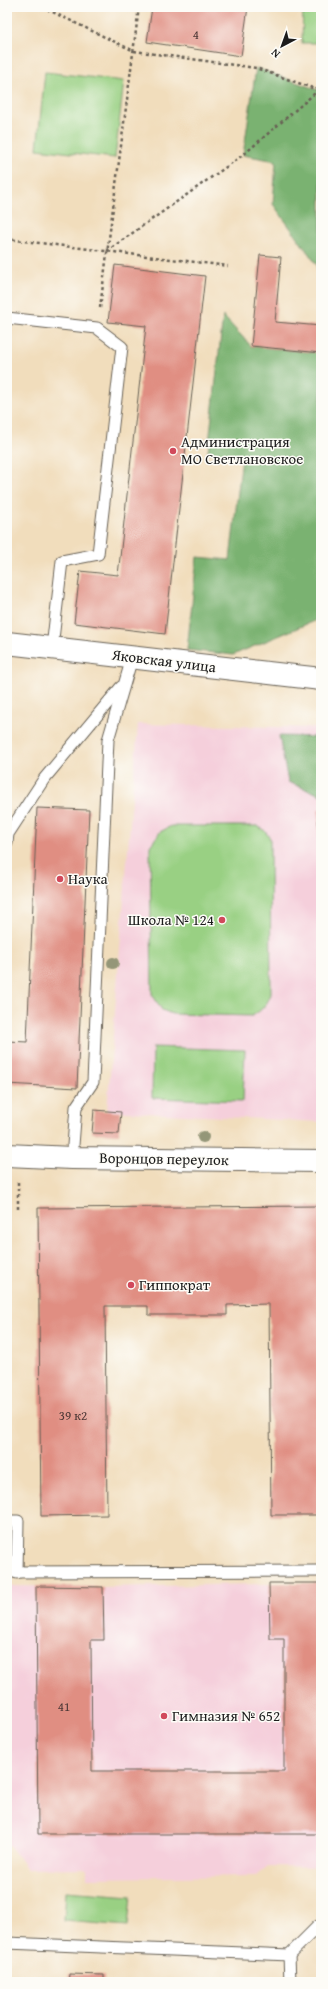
<svg xmlns="http://www.w3.org/2000/svg" width="328" height="1989" font-family="'Gentium Book Plus',serif">
	<style>
		.built { fill: #f5cfdb }
		.green { fill: #99d083; stroke: #5a7650 }
		.forest { fill: #7ab271; stroke: #4b6746 }
		.building { fill: #e08e82 }
		.lines { fill: none; stroke-linecap: round; stroke-linejoin: round }
		.lane-casing { stroke: #676054; stroke-width: 13 }
		.street-casing { stroke: #676054; stroke-width: 24 }
		.path { stroke: #676054; stroke-width: 2.5; stroke-dasharray: 3 3; stroke-linecap: butt }
		.lane { stroke: #fff; stroke-width: 11 }
		.street { stroke: #fff; stroke-width: 22 }
		.tree { fill: #949678 }
		.poi-dot { fill: #d1495b; stroke: #fdfcf7; stroke-width: 1.5 }
		.labels { text-anchor: middle; stroke-width: 3; stroke-linejoin: round; paint-order: stroke }
		.number-label { font-size: 13px; fill: #4d3836 }
		.poi-label { font-size: 15px; fill: #1c1c1c; stroke: #fdfcf7; text-anchor: start }
		.street-label { font-size: 15px; fill: #1c1c1c; stroke: #fdfcf7 }
	</style>
	<rect width="100%" height="100%" fill="#fdfcf7"/>
	<filter id="ink" filterUnits="userSpaceOnUse"><feTurbulence type="fractalNoise" baseFrequency=".025" numOctaves="2"/><feDisplacementMap in="SourceGraphic" scale="8" xChannelSelector="R" yChannelSelector="G"/><feConvolveMatrix kernelMatrix="1 2 1 2 8 2 1 2 1" color-interpolation-filters="sRGB"/></filter>
	<filter id="wash" filterUnits="userSpaceOnUse"><feTurbulence type="fractalNoise" baseFrequency=".012" numOctaves="4" result="noise"/><feDisplacementMap in="SourceGraphic" scale="16" xChannelSelector="R" yChannelSelector="G"/><feGaussianBlur stdDeviation="0.9" result="paint"/><feColorMatrix in="noise" values="0 0 0 0 0 0 0 0 0 0 0 0 0 0 0 0 0 1.4 0 .05"/><feComposite in="paint" operator="in"/></filter>
	<g filter="url(#wash)">
		<rect width="100%" height="100%" fill="#f1ddbc"/>
		<g class="built">
			<polygon points="138,724 321,728 321,1122 107,1111"/>
			<polygon points="321,1583 321,1867 268,1866 256,1876 87,1878 87,1868 27,1869 10,1846 7,1846 7,1586 103,1587"/>
		</g>
		<g class="green">
			<polygon points="303,7 321,7 321,43 302,43"/>
			<polygon points="45,72 124,81 115,158 37,149"/>
			<path d="M171 826H257L264 830 270 838 271 994C267 1005 262 1010 252 1016L172 1014 162 1010 152 994 150 846 160 832Z"/>
			<polygon points="153,1047 245,1050 243,1101 152,1098"/>
			<polygon points="66,1891 131,1896 128,1926 64,1921"/>
		</g>
		<g class="forest">
			<polygon points="256,68 321,91 321,312 318,309 317,265 273,204 276,161 243,155"/>
			<polygon points="223,316 251,346 321,353 321,618 233,655 187,650 197,557 230,560 242,457 208,452"/>
			<polygon points="279,736 321,737 321,795 288,782"/>
		</g>
		<g id="blocks">
			<g class="building">
				<polygon points="152,7 248,7 241,56 147,42"/>
				<polygon points="260,255 281,257 275,322 321,326 321,353 251,346"/>
				<polygon points="115,265 205,276 165,634 74,623 80,571 118,575 146,326 108,322"/>
				<polygon points="37,808 89,810 77,1088 7,1084 7,1041 27,1042"/>
				<polygon points="318,809 321,809 321,875 319,875"/>
				<polygon points="94,1110 121,1112 119,1134 92,1133"/>
				<polygon points="321,1206 321,1515 271,1515 269,1304 227,1305 227,1315 148,1315 148,1306 105,1306 107,1515 41,1516 38,1208"/>
				<polygon points="269,1583 321,1583 321,1834 38,1834 36,1586 103,1587 104,1640 91,1640 92,1771 284,1771 284,1639 270,1639"/>
				<polygon points="69,1974 104,1975 104,1982 68,1982"/>
			</g>
		</g>
	</g>
	<g filter="url(#ink)">
		<use href="#blocks" fill-opacity="0" stroke="#676054" stroke-width="1"/>
		<g class="lines">
			<g class="lane-casing">
				<g id="lane">
					<polyline points="7,318 97,328 122,347 98,554 62,561 52,648"/>
					<polyline points="7,843 8,834 44,779 121,687"/>
					<polyline points="72,1158 76,1107 93,1082 108,740 132,658"/>
					<polyline points="7,1521 18,1521 17,1573"/>
					<polyline points="7,1572 321,1571"/>
					<polyline points="7,1943 289,1955 318,1926 321,1926"/>
					<polyline points="289,1955 290,1982"/>
				</g>
			</g>
			<g class="street-casing">
				<g id="street">
					<polyline points="7,643 321,679"/>
					<polyline points="7,1155 72,1158 321,1161"/>
				</g>
			</g>
			<g class="path">
				<polyline points="42,7 134,51 256,68 321,91"/>
				<polyline points="7,239 228,266"/>
				<polyline points="107,251 243,155 321,88"/>
				<polyline points="100,308 139,7"/>
				<polyline points="18,1209 18,1180"/>
			</g>
			<use href="#lane" class="lane"/>
			<use href="#street" class="street"/>
		</g>
		<g class="tree">
			<circle cx="113" cy="963" r="6"/>
			<circle cx="203" cy="1137" r="6"/>
		</g>
	</g>
	<g class="poi-dot">
		<circle cx="173" cy="451" r="4"/>
		<circle cx="60" cy="879" r="4"/>
		<circle cx="222" cy="920" r="4"/>
		<circle cx="131" cy="1285" r="4"/>
		<circle cx="164" cy="1716" r="4"/>
	</g>
	<g class="labels">
		<g class="number-label">
			<text x="196" y="39">4</text>
			<text x="73" y="1420">39 к2</text>
			<text x="64" y="1711">41</text>
		</g>
		<g class="poi-label">
			<text x="181" y="447">Администрация<tspan x="181" dy="17">МО Светлановское</tspan></text>
			<text x="68" y="884">Наука</text>
			<text x="214" y="925" text-anchor="end">Школа № 124</text>
			<text x="139" y="1290">Гиппократ</text>
			<text x="172" y="1721">Гимназия № 652</text>
		</g>
		<g class="street-label">
			<text transform="translate(164 661) rotate(7)" y="5">Яковская улица</text>
			<text transform="translate(164 1159) rotate(1)" y="5">Воронцов переулок</text>
		</g>
	</g>
	<rect width="328" height="1989" fill="none" stroke="#fdfcf7" stroke-width="24"/>
	<g transform="translate(282 46) rotate(221)" stroke="#fdfcf7" stroke-width="3" paint-order="stroke">
	<path d="M0-3L7 15L0 10L-7 15Z" fill="#1c1c1c"/>
	<text y="-6" font-size="11" font-weight="bold" text-anchor="middle" fill="#1c1c1c">N</text>
	</g>
</svg>
